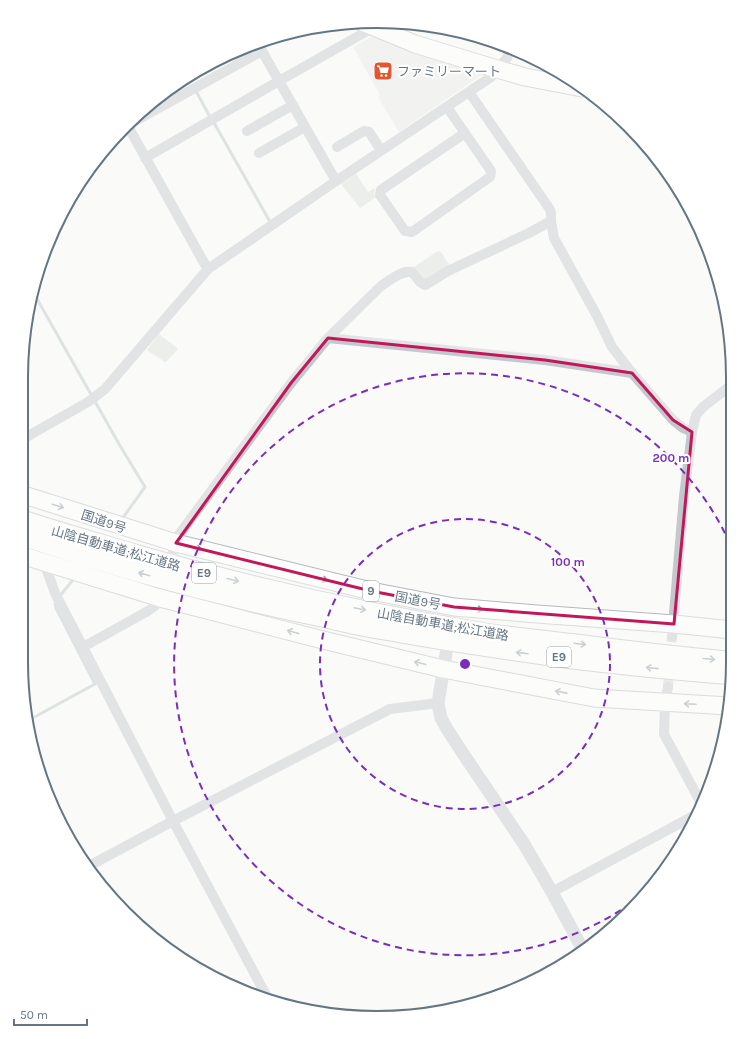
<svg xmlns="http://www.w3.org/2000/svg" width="754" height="1039" font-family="Karla,'Noto Sans JP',sans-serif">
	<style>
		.built { fill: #e8e9e9 }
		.green { fill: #dadfd7 }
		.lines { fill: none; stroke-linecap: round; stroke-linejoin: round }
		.stream { stroke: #bbc7cb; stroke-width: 3 }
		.minor-tunnel { stroke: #d5d9db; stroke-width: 10; stroke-dasharray: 10 5; stroke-linecap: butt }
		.trunk-casing { stroke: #b4b9bd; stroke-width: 19 }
		.motorway-casing { stroke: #b4b9bd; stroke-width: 20 }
		.minor { stroke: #c3c8cc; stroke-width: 10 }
		.tertiary { stroke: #c3c8cc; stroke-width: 13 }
		.trunk { stroke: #fff; stroke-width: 17 }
		.motorway { stroke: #fff; stroke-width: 18 }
		.oneway { stroke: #939fa8 }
		.marked { fill: none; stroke: #c2185b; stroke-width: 3; stroke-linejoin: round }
		.ring { fill: none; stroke: #7b2cbf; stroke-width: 2; stroke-dasharray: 7 5 }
		.labels { text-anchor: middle; stroke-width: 4; stroke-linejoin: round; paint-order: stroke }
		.shield { fill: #fff; stroke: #939fa8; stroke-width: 1 }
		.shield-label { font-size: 12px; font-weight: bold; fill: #657683 }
		.poi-label { font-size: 13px; fill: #657683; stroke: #fff; text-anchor: start }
		.street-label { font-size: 13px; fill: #657683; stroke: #fff }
		.rim { fill: none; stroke: #657683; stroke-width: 2 }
		.centre { fill: #7b2cbf; stroke: #fff; stroke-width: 2 }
		.ring-label { font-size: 12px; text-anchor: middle; font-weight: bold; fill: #7b2cbf; stroke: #fff; stroke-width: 4; stroke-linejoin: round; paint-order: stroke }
	</style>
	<rect width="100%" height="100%" fill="#fafaf8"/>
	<polygon class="built" points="375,35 482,73 483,74 399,132 378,97 380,95 353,47"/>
	<g class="green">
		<polygon points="356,174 368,192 375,188 374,194 376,197 360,208 341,184"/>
		<polygon points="438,251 441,252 450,266 429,280 423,280 414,267"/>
		<polygon points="159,334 177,348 177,350 166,362 165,362 147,350"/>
	</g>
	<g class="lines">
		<g class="stream">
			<polyline points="188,77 189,80"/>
			<polyline points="196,91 210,117"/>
			<polyline points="213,121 269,220"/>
			<polyline points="32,290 119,444 145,487 122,519"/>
			<polyline points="59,597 72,581"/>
			<polyline points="29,720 95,684 56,608 55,604"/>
		</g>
		<polyline class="minor-tunnel" points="668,687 672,637"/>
		<g class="trunk-casing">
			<g id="trunk">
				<polyline points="362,22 415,44 497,69 525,77 582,88"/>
				<polyline points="21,494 176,543 371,591 454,607 537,614 674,624 732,630"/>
				<polyline points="21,555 160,598 323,640 443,669 594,698 729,706"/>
			</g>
		</g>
		<g class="motorway-casing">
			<g id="motorway">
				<path d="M21 519C60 532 100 543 140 555 255 588 371 614 489 633 517 637 545 640 572 643 625 650 679 656 732 661"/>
				<path d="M21 536C120 570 221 597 324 618 345 623 367 628 388 631 446 642 504 650 561 658 618 665 675 671 732 675"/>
			</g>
		</g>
		<g class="minor">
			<polyline points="262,51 279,81 369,30 373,24"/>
			<polyline points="469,92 549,208 551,212 551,221 554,238 596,314 612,347 632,373 673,420 683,428 692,432"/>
			<polyline points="447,107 491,171 490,177 412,232 405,231 380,195 381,190 465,133"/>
			<polyline points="135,121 262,51 257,43"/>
			<polyline points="129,128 203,261 208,269"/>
			<polyline points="247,131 293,105"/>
			<polyline points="337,147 364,131 369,132 381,150"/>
			<polyline points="259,153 305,127"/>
			<polyline points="145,158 279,81 336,181"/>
			<polyline points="328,338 545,360 632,373"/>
			<polyline points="21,440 88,402 105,389 208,269 336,181 491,77 507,58 510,48"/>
			<path d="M172 556 178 536 291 383 328 338 381 286C390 280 402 270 412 272L420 282 425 285 427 284 448 271 529 233 551 221"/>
			<polyline points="44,562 55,593 173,821 266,995"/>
			<polyline points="672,637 684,496 692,432 696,415 703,407 730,386"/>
			<polyline points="83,647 148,611 155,606 161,594"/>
			<polyline points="668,687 665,702 664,734 702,805"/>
			<polyline points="87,867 173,821 390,709 438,703"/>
			<polyline points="552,892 699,813"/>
		</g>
		<polyline class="tertiary" points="446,654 438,703 441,718 447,729 462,752 524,844 552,892 583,950"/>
		<use href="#trunk" class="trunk"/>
		<use href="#motorway" class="motorway"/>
	</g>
	<defs><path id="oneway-shaft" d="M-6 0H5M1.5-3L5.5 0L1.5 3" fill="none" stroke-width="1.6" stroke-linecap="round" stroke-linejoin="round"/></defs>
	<g class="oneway">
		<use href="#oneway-shaft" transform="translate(58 506) rotate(18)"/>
		<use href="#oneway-shaft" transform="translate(196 548) rotate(14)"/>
		<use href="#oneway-shaft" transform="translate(144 574) rotate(-164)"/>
		<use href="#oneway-shaft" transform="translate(322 579) rotate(13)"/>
		<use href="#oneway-shaft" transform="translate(233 580) rotate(14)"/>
		<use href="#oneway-shaft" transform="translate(360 609) rotate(12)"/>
		<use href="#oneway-shaft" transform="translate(477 609) rotate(5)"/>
		<use href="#oneway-shaft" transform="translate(293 632) rotate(-165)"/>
		<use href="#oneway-shaft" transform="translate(580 644) rotate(7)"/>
		<use href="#oneway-shaft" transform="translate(522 653) rotate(-173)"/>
		<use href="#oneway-shaft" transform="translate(709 659) rotate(5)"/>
		<use href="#oneway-shaft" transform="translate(420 663) rotate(-166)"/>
		<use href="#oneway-shaft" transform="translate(652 668) rotate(-174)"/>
		<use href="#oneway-shaft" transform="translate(561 692) rotate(-169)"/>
		<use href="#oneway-shaft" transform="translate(690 704) rotate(-177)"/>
	</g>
	<path d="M0 0H754V1039H0ZM328 338 545 360 632 373 673 420 692 432 674 624 454 607 371 591 176 543 291 383Z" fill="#fafaf8" fill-opacity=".55" fill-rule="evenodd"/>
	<path class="marked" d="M328 338 545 360 632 373 673 420 692 432 674 624 454 607 371 591 176 543 291 383Z"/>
	<g class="ring">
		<circle cx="465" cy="664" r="145"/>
		<path d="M650 889A291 291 0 1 1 731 546"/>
	</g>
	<defs>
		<g id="supermarket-square" transform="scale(1)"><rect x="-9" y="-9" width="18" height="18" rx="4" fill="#e4572e" stroke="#fff"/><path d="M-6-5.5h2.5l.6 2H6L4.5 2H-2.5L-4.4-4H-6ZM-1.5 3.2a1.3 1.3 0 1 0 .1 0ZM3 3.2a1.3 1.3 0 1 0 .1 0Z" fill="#fff"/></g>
	</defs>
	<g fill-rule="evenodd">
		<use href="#supermarket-square" x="383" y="71"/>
	</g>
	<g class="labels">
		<g class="shield">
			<rect x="192" y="563" width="24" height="20" rx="3"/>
			<rect x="363" y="581" width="16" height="20" rx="3"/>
			<rect x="547" y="647" width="24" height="20" rx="3"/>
		</g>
		<g class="shield-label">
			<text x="204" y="577">E9</text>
			<text x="371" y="595">9</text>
			<text x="559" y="661">E9</text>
		</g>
		<g class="poi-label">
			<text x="397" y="76">ファミリーマート</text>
		</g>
		<g class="street-label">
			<text transform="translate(104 521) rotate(18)" y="5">国道9号</text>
			<text transform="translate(116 548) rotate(16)" y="5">山陰自動車道;松江道路</text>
			<text transform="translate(418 600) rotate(11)" y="5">国道9号</text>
			<text transform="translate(443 624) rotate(10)" y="5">山陰自動車道;松江道路</text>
		</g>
	</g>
	<path d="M0 0H754V1039H0ZM377 28H377A349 349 0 0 1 726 377V662A349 349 0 0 1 377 1011H377A349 349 0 0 1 28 662V377A349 349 0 0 1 377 28Z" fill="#fff" fill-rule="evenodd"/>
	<path class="rim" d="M377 28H377A349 349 0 0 1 726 377V662A349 349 0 0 1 377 1011H377A349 349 0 0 1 28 662V377A349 349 0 0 1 377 28Z"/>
	<circle cx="465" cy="664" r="6" class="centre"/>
	<g class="ring-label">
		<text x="671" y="462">200 m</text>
		<text x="568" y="566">100 m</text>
	</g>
	<path d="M14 1019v6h73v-6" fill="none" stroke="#657683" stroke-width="2"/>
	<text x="20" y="1019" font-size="12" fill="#657683" stroke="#ffffff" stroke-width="3" paint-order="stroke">50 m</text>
</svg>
